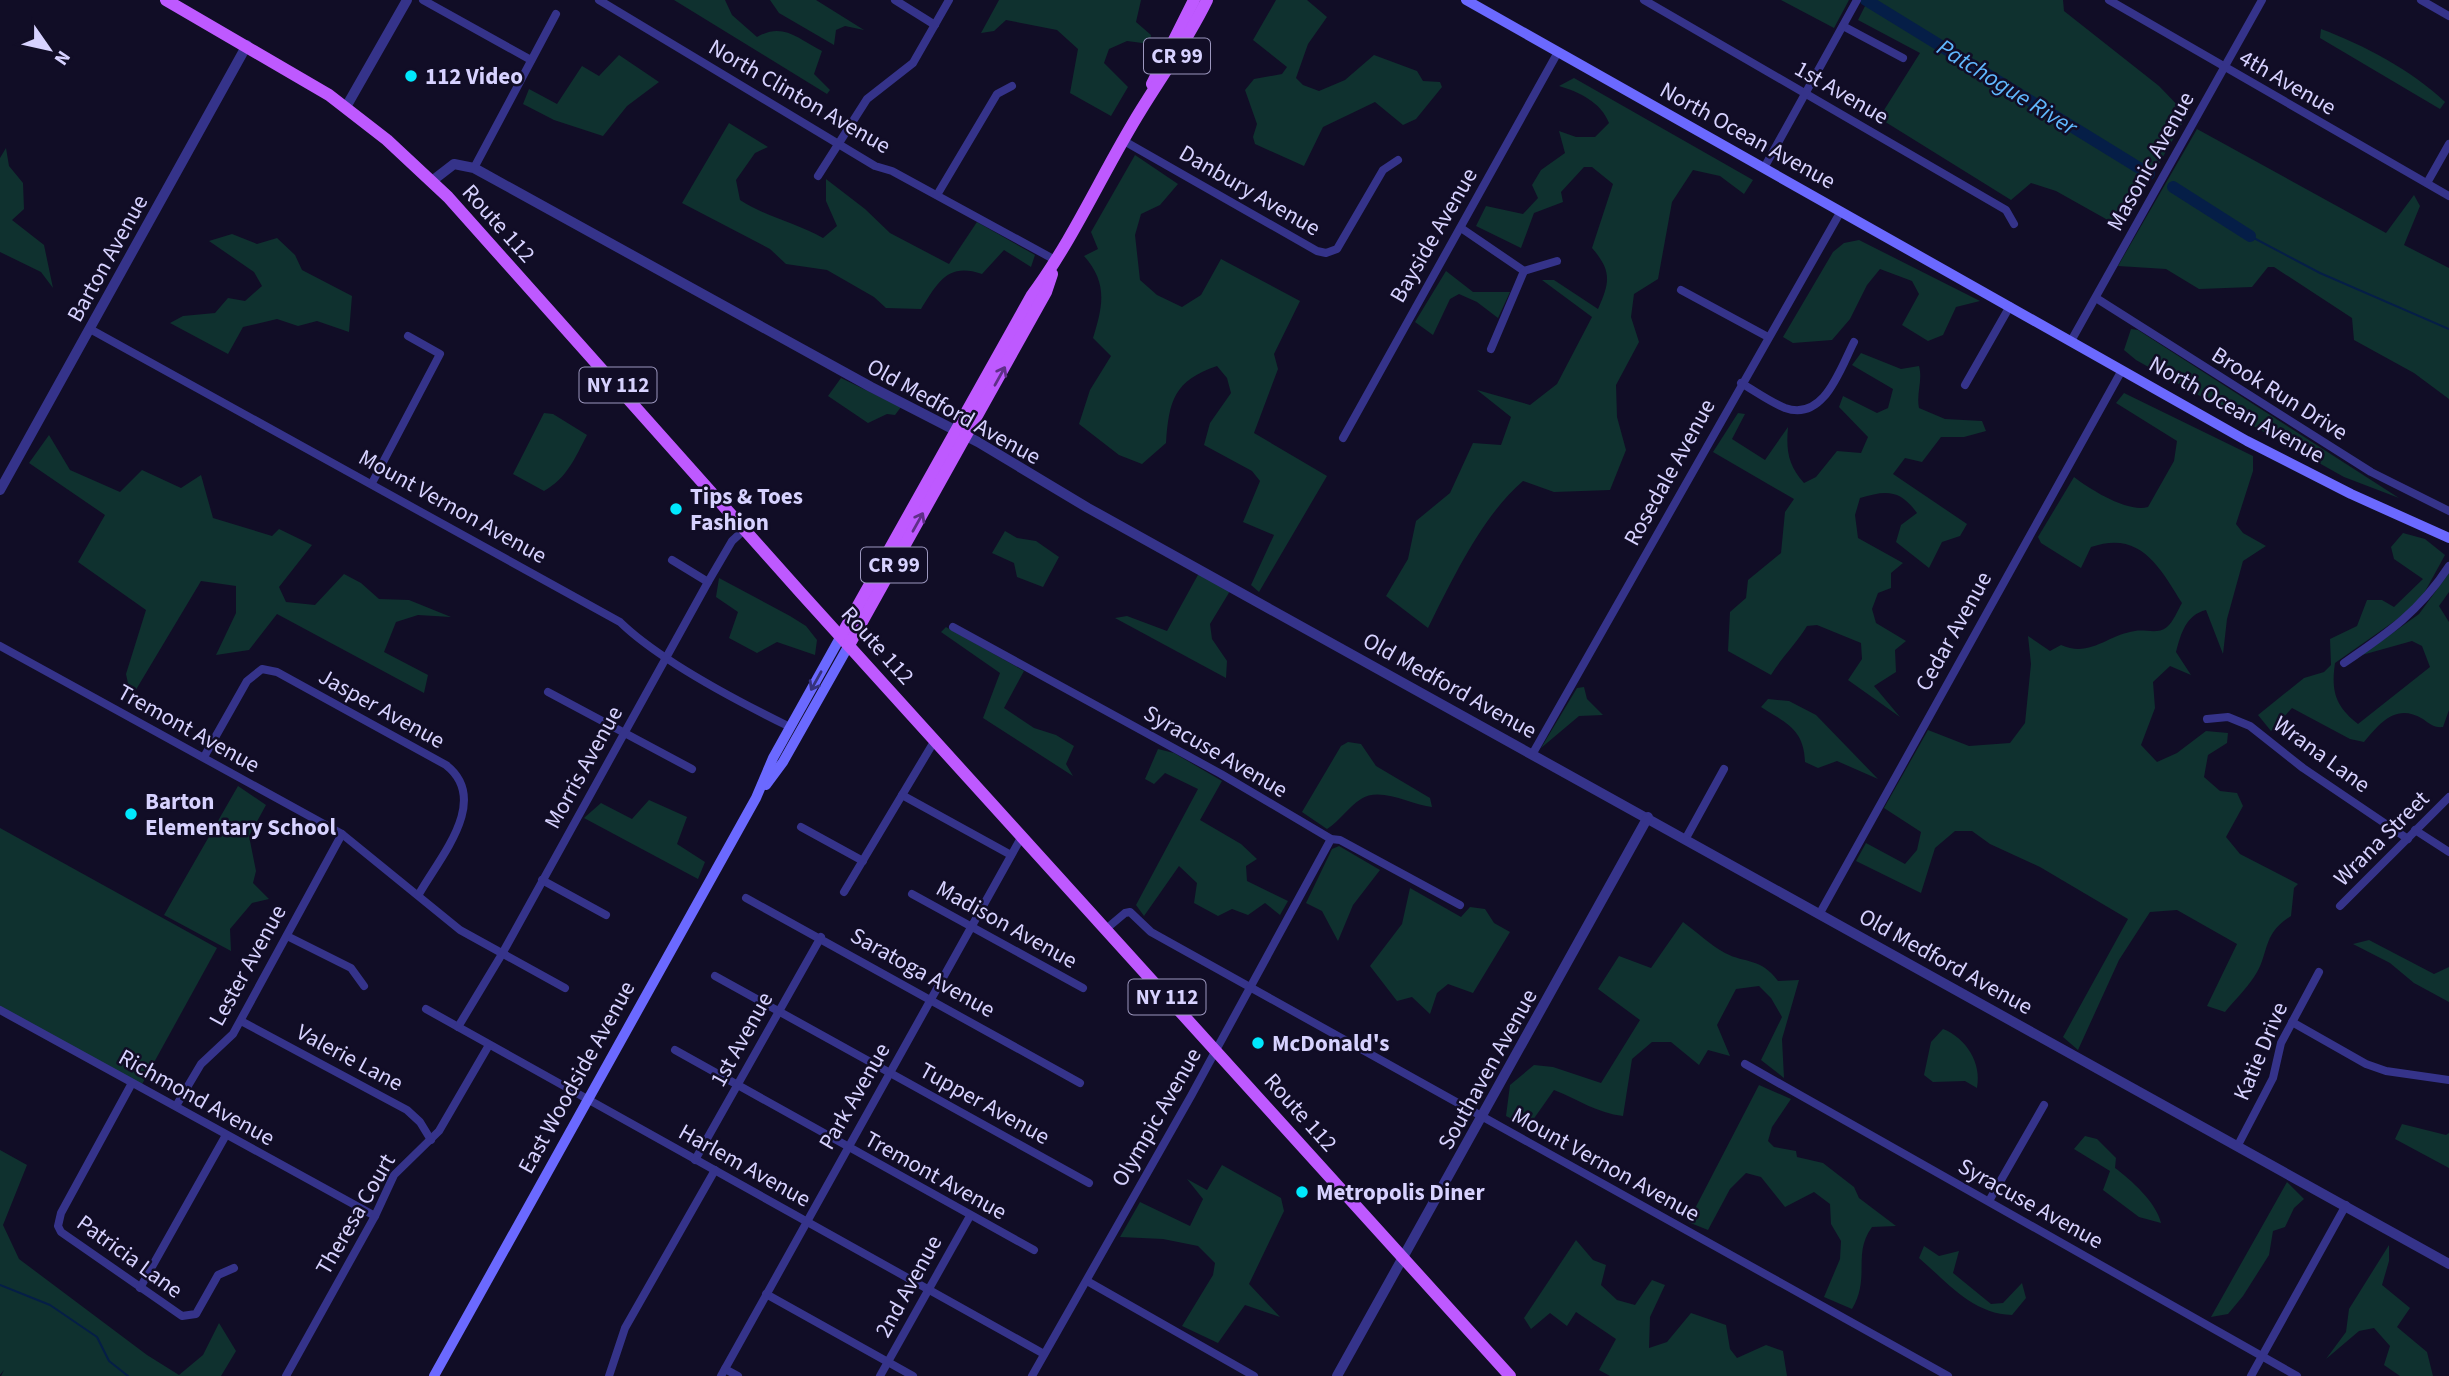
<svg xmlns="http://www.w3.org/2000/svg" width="2449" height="1376" font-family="'Source Sans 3',sans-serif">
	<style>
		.green { fill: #0f312f }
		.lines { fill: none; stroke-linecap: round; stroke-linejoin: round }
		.stream { stroke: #051e47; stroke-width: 2 }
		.river { stroke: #051e47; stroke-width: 12 }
		.minor { stroke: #35338a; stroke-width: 8 }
		.tertiary { stroke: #35338a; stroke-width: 10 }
		.secondary { stroke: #6b69ff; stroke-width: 10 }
		.primary { stroke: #be59ff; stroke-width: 12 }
		.oneway { stroke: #5f2f88 }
		.oneway2 { stroke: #35327d }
		.poi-dot { fill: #00e8fd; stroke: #110d26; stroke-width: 2.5 }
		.labels { text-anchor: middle; stroke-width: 5; stroke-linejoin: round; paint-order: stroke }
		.shield { fill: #110d26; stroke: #9c97be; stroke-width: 2 }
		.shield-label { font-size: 21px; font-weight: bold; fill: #d7d2ff }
		.poi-label { font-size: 23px; font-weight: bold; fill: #d7d2ff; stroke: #110d26; text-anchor: start }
		.street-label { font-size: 23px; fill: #d7d2ff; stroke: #110d26 }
		.water-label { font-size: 24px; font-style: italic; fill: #60b8ff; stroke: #110d26 }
	</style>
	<rect width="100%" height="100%" fill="#110d26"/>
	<g class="green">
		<path d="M674 0H725L732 15 757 37C783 22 797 38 822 51L814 74 830 90 827 94Z"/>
		<polygon points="770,0 816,0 864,30 845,26 836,30 834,45 779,13"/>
		<polygon points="999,0 1141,0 1136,22 1151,35 1150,44 1127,41 1109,49 1104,63 1128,87 1111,116 1070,93 1078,49 1057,30 1006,20 994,31 981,33"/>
		<polygon points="1276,0 1307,0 1327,17 1308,44 1296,78 1303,85 1319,91 1345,80 1374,55 1417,71 1423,81 1440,82 1442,87 1416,119 1403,125 1375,102 1323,127 1304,166 1255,144 1253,137 1257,124 1245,90 1254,79 1282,74 1287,67 1253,40"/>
		<polygon points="1781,0 1849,0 1834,28"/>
		<polygon points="1868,0 2063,0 2064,11 2159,86 2187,115 2122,228 2056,191 2031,183 2011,200 1879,118 1920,53 1858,20"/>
		<path d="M2321 29C2364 45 2411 70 2445 102L2440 109 2320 38Z"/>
		<polygon points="619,55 659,82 627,106 603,136 554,120 523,104 529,89 557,104 582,66 599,76"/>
		<path d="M1574 78 1753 180 1744 194 1720 176 1693 170 1672 202 1658 279 1634 294 1631 317 1639 342 1616 385 1617 417 1626 450 1610 490 1554 492 1523 481C1482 516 1452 580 1428 628L1386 596 1408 559 1416 521 1450 493 1473 443 1501 445 1511 417 1477 390 1530 405 1557 384 1592 317 1542 280H1554L1598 309C1610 282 1612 271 1592 248L1613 184 1592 167H1584L1561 192 1563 202 1534 213 1521 248 1476 226 1486 206 1523 214 1538 198 1532 185 1541 170 1565 153 1559 131 1576 137H1595L1609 123C1601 102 1579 92 1559 86Z"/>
		<path d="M729 123 768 147 755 153 736 180 740 200C764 216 796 223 823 238L837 226 826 201V179L865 209 890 233 949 264 977 222 1035 255 1031 267 1004 250 982 274C948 262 938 282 921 309L886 308 874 297 827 270 786 264 770 249 682 203Z"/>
		<polygon points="2197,129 2386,233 2414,195 2420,206 2404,245 2449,268 2449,399 2414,373 2354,340 2352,318 2274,267 2268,267 2252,287 2199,289 2166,269 2118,266"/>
		<polygon points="6,148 9,166 23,183 24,209 12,220 44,245 53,288 41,272 0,252 0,158"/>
		<path d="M1135 155 1178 184 1160 205 1141 214 1135 235 1140 280 1157 295 1182 307 1201 295 1221 259 1300 301 1274 354 1278 369 1254 433 1327 476 1259 592 1251 585 1274 535 1243 522 1260 481 1252 471 1204 445 1210 423 1231 393 1227 378 1217 366C1174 381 1169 400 1166 443L1142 464 1119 455 1079 424 1090 390 1111 356 1093 338C1103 306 1108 283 1084 256L1098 249 1091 232Z"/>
		<polygon points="232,234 257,244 277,238 295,255 302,270 352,296 349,332 317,321 298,326 277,319 243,327 228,354 170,323 183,316 215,313 228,298 245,301 262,286 254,272 209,241"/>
		<polygon points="1859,240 1980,301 1956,307 1943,335 1928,341 1902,325 1919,294 1912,281 1880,269 1867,285 1850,319 1832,340 1793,343 1783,337 1833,252 1844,243"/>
		<polygon points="1446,271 1473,292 1510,292 1498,318 1477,302 1459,294 1450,299 1433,335 1415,322"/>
		<polygon points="2131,329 2138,330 2399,498 2344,477 2136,360 2124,350"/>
		<path d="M1861 353 1901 369 1919 366C1923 381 1916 393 1919 408L1945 419 1982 421 1986 431 1964 437H1941L1922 462 1905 458 1893 474 1967 524 1960 536 1942 542 1929 568 1896 542 1901 525 1917 513C1900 489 1886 490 1860 498L1855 515 1858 538 1903 563 1891 573V588L1878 593 1872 609 1876 623 1906 641 1895 650 1896 672 1874 686 1900 717 1848 680 1862 659 1861 643 1817 625 1807 626C1796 644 1782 657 1771 675L1728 651 1730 612 1746 598 1748 580 1781 553 1785 512 1794 499 1713 452 1738 413 1745 414 1732 439 1765 460 1788 427C1786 451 1788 465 1804 483L1816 477 1837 451 1861 453 1868 437 1839 407 1843 396 1877 413 1888 408 1893 389 1852 365Z"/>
		<polygon points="841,378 901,407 895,415 887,414 868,423 828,396"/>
		<path d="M2124 393 2253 456V471L2236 524 2243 533 2266 546 2243 561 2227 619 2223 654 2206 610C2186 615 2181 633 2176 652L2191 675 2170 666 2153 682 2155 708 2141 745 2157 762 2177 753 2206 731 2228 733 2227 743 2208 755 2204 777 2220 791 2237 793 2243 806 2226 837 2240 854 2298 884 2294 888 2291 916C2261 934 2270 954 2254 977 2246 989 2234 1001 2225 1012L2207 1006 2237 944 2177 910 2150 912 2119 960 2078 1050 2063 1037 2128 919 2040 867 1990 844 1972 831H1955L1935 848 1921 893 1856 861 1866 843 1905 864 1917 850 1921 832 1884 808 1928 730 1969 746 2010 743 2025 723 2031 664 2028 636 2050 651 2061 645C2090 658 2107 635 2135 631 2146 629 2157 635 2167 627 2173 622 2178 610 2182 603 2159 566 2140 530 2091 547L2081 568 2041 543 2038 537 2074 477C2091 490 2128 513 2148 507L2174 461 2177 441 2116 403Z"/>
		<path d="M544 413 553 414 587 435C575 458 567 478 544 491L513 474Z"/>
		<polygon points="49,435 70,470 120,492 142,470 181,488 201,475 213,518 272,536 279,529 312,545 279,587 286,602 315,605 344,574 361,583 379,599 409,600 451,617 418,615 396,622 384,652 428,675 424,693 277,614 249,650 216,655 236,613 236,586 201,581 131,698 126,674 146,610 78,562 105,515 29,463"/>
		<polygon points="1005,531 1017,538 1036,541 1059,557 1043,587 1017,577 1014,563 992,553"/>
		<path d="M2403 533 2425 539 2445 555 2422 597 2399 618 2335 663C2331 691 2335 706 2358 724L2430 667 2422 646 2412 641 2362 655 2419 614 2449 573V592L2439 606 2449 622V710L2443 727C2434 728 2430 724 2423 719 2396 703 2381 722 2364 742L2350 739 2292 708 2271 731 2258 715 2304 678 2324 672 2331 665 2330 639 2357 626 2367 600H2382L2394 607 2423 579 2394 559 2391 547Z"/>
		<polygon points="1199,573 1230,591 1210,624 1212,639 1227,661 1226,678 1115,618 1127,616 1167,631"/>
		<polygon points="719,578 790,616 806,626 817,640 815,655 777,642 757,653 729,638 738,612 716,597"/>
		<polygon points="946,627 1024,671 1004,708 1034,728 1056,735 1074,746 1066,764 1073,776 983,718 1000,673 941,632"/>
		<polygon points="1584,687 1587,699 1603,715 1579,716 1541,748 1577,688"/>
		<path d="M1768 699 1789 701 1816 715 1878 779 1837 761 1818 768 1805 762C1804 729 1786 723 1761 707Z"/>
		<path d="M1348 742 1361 744 1376 766 1430 798 1432 807C1412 805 1380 786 1361 799 1348 807 1340 821 1327 829L1302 812 1341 746Z"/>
		<polygon points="1158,749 1174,753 1222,781 1200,820 1241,844 1257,859 1246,866 1247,881 1288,901 1280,915 1265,903 1248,915 1232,909 1218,916 1194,903 1197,883 1179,866 1144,916 1136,905 1198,789 1165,773 1154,784 1145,779"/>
		<polygon points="238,786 266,805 249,836 256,871 253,883 269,899 252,903 230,929 231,951 164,915"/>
		<polygon points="649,800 687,817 677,844 705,862 698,879 584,818 601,803 632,819"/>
		<polygon points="0,828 217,948 141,1086 0,1009"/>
		<polygon points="1339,846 1380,870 1353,905 1338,941 1322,911 1306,903 1332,849"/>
		<polygon points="1410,888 1461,917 1470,907 1485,909 1494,923 1510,932 1473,993 1448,984 1437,993 1430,1014 1412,997 1397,1001 1370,966 1402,924"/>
		<path d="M1683 922C1697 932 1710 945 1725 953 1746 964 1760 957 1778 981L1799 980 1782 1039 1784 1078 1761 1060 1782 1017 1771 998 1759 986 1736 989 1717 1025 1730 1056 1708 1050 1699 1065 1671 1042H1652L1632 1059 1623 1116C1597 1113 1579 1100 1554 1090L1528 1127 1506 1116 1510 1085 1534 1065 1553 1067 1601 1083 1640 1020 1598 989 1619 956 1651 968Z"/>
		<polygon points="2369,940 2434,974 2449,967 2449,1002 2414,983 2390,963 2353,944"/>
		<path d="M1943 1029C1966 1038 1982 1063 1977 1088L1965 1081 1933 1082 1924 1075 1931 1042Z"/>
		<path d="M1759 1085 1791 1099 1772 1127 1768 1141 1774 1147 1796 1151 1797 1157 1823 1163 1854 1187 1859 1198 1896 1226 1872 1227C1852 1254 1871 1277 1852 1309L1824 1297 1840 1259 1841 1241 1831 1224 1830 1204 1814 1192 1785 1207 1761 1177 1746 1173 1730 1189 1708 1230 1688 1222Z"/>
		<polygon points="2402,1124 2446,1135 2449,1133 2449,1168 2395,1139"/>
		<path d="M2085 1136 2097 1139 2116 1158 2115 1168C2131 1180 2156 1202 2161 1223L2139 1217 2103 1190 2110 1171 2074 1149Z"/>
		<polygon points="0,1150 27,1165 3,1225 19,1259 147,1355 179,1375 203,1355 219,1323 236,1351 221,1376 1,1376 4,1370 0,1375"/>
		<polygon points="1222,1165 1281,1198 1284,1211 1249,1284 1280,1317 1245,1305 1218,1343 1182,1326 1213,1275 1215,1263 1198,1246 1163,1239 1120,1237 1140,1202 1190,1226 1203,1199 1187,1179 1207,1190"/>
		<polygon points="2287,1182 2304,1199 2294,1208 2285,1227 2273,1231 2269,1255 2243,1296 2228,1314 2211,1317"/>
		<polygon points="1576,1240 1593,1260 1606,1265 1601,1285 1617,1300 1635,1305 1652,1280 1665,1285 1650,1317 1649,1348 1667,1342 1691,1313 1726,1325 1730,1349 1737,1358 1766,1345 1783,1351 1787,1376 1610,1376 1599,1370 1616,1339 1576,1312 1567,1326 1550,1313 1531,1329 1524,1318"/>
		<polygon points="2389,1245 2389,1261 2382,1285 2410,1308 2397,1327 2427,1352 2433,1376 2400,1376 2384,1365 2390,1346 2374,1328 2359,1331 2326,1359 2346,1332 2349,1309"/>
		<path d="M1924 1246 1939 1256 1959 1251 1953 1273 1991 1304 2003 1303 2022 1283 2026 1298 2012 1315C1973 1314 1948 1283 1919 1258Z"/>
	</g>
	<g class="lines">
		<g class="stream">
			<polyline points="2250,236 2320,273 2449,329"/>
			<polyline points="0,1285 50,1305 97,1337 109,1361 128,1376"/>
		</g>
		<g class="river">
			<polyline points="1866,0 2149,174"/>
			<polyline points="2173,187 2250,236"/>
		</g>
		<g class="minor">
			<polyline points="423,0 531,60"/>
			<polyline points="599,0 875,166 892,171 1057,261"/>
			<polyline points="895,0 935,25"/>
			<polyline points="1644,0 2006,210 2014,224"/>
			<polyline points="2109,0 2449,196"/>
			<polyline points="2421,0 2449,16"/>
			<polyline points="1843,26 1903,58"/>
			<polyline points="1124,141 1317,251 1326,253 1337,249 1383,170 1398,160"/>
			<polyline points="474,168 556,14"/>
			<polyline points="1764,168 1857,0"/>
			<polyline points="818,176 867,99 913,63 949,0"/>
			<polyline points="2427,183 2449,144"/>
			<polyline points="937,195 997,94 1012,86"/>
			<polyline points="1461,228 1524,271"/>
			<polyline points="1524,271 1557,261"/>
			<polyline points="1681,290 1768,337"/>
			<polyline points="2096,298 2371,472 2449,511"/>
			<path d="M90 329 620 622C660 661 739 702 790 727"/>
			<polyline points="2071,341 2262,0"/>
			<polyline points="1491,349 1524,271"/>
			<path d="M1741 383C1755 391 1770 402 1785 408 1824 422 1840 369 1854 342"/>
			<polyline points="1965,385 2010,306"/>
			<polyline points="1343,438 1558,52"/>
			<polyline points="372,483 440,354 408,336"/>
			<polyline points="672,560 708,582"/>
			<polyline points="953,627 1221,774 1331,839 1340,840 1460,905"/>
			<polyline points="0,646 342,834 460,930 565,988"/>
			<path d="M2344 663C2388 633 2420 611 2449 566"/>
			<polyline points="548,692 692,769"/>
			<polyline points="2207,719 2228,717 2250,726 2303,768 2408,839"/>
			<polyline points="1533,753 1841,211"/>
			<path d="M204 757 247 681 262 669 277 672 446 765C491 800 440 857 419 894"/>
			<polyline points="902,795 1011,855"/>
			<polyline points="801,827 863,861"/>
			<polyline points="2415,830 2449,852"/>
			<polyline points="1686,838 1724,769"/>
			<polyline points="542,880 606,915"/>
			<polyline points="844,892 935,740"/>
			<polyline points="912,894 1083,988"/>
			<polyline points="746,898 1080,1083"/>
			<polyline points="2340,906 2449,797"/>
			<polyline points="1820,913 2122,370"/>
			<polyline points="1106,929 1125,913 1130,912 1151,932 1948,1376"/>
			<polyline points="287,936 351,968 364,986"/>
			<polyline points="715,976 1089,1183"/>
			<polyline points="426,1009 1044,1354"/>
			<polyline points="0,1010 375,1216"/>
			<polyline points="241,1021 407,1110 420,1122 431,1140"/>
			<polyline points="2292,1022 2366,1064 2386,1071 2449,1080"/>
			<polyline points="458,1027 502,954 708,582 732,541 745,529"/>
			<polyline points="675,1050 1034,1250"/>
			<polyline points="1745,1064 2297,1376"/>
			<polyline points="132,1083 61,1213 58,1226 61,1232 182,1316 196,1314 218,1275 234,1268"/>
			<polyline points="176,1106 201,1064 233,1034 342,834"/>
			<polyline points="2238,1145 2273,1078 2281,1043 2319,972"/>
			<polyline points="695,1160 821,937"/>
			<polyline points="1989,1201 2044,1105"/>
			<polyline points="1087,1281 1254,1376"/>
			<polyline points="140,1288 226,1135"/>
			<polyline points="766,1294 913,1376"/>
			<polyline points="725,1369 738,1376"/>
			<polyline points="286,1376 375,1216 394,1175 439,1131 489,1045"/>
			<polyline points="609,1376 625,1328 715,1170"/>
			<polyline points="721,1376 1022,836"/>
			<polyline points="880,1376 970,1216"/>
			<polyline points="1032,1376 1191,1096 1331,839"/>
			<polyline points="2251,1376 2346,1205"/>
		</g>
		<g class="tertiary">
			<polyline points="346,107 407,0"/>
			<polyline points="432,181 454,164 474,168 871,387 978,442 1088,508 2449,1264"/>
			<polyline points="0,490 247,45"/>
			<polyline points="1337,1376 1648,817"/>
		</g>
		<g class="secondary">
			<polyline points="1466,0 2247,441 2351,494 2449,538"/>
			<polyline points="766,785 783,762 849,645"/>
			<polyline points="434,1376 756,798 773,758 841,636"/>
		</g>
		<g class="primary">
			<polyline points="166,0 329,95 387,140 448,197 801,593 1510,1376"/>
			<polyline points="1152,84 1194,0"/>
			<path d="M841 636 1032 295C1075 237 1103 171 1141 110 1164 73 1188 39 1207 0"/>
			<polyline points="849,645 1046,292 1052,274"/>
		</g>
	</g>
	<defs><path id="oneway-shaft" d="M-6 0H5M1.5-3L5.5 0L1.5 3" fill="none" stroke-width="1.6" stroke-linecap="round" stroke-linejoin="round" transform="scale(1.75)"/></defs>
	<g class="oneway">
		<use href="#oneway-shaft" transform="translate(1000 376) rotate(-61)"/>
		<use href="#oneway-shaft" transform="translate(918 522) rotate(-61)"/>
	</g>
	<use class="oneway2" href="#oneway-shaft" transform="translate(816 681) rotate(119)"/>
	<g class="poi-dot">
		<circle cx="411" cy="76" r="7"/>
		<circle cx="676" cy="509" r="7"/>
		<circle cx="131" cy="814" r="7"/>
		<circle cx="1258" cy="1043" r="7"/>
		<circle cx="1302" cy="1192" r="7"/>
	</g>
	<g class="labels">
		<g class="shield">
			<rect x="1144" y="38.5" width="66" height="35" rx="5"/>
			<rect x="579.5" y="367.5" width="77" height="35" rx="5"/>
			<rect x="861" y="547.5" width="66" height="35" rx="5"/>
			<rect x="1128.5" y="979.5" width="77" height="35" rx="5"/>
		</g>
		<g class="shield-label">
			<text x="1177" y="63">CR 99</text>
			<text x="618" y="392">NY 112</text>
			<text x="894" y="572">CR 99</text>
			<text x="1167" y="1004">NY 112</text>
		</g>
		<g class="poi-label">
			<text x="425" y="84">112 Video</text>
			<text x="690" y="504">Tips &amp; Toes<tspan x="690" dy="26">Fashion</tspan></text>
			<text x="145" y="809">Barton<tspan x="145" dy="26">Elementary School</tspan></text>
			<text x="1272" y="1051">McDonald's</text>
			<text x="1316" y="1200">Metropolis Diner</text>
		</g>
		<g class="street-label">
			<text transform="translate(2288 82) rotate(30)" y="8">4th Avenue</text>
			<text transform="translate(1842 92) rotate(30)" y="8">1st Avenue</text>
			<text transform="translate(800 96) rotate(30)" y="8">North Clinton Avenue</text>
			<text transform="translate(1748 135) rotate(29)" y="8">North Ocean Avenue</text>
			<text transform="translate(2150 161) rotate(-61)" y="8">Masonic Avenue</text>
			<text transform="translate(1250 190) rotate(30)" y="8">Danbury Avenue</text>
			<text transform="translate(499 223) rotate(48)" y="8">Route 112</text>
			<text transform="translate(1433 235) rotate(-60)" y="8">Bayside Avenue</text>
			<text transform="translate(107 258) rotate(-61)" y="8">Barton Avenue</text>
			<text transform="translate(2280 393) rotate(32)" y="8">Brook Run Drive</text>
			<text transform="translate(2237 409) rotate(29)" y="8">North Ocean Avenue</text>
			<text transform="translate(954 411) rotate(29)" y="8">Old Medford Avenue</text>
			<text transform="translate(1669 472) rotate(-61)" y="8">Rosedale Avenue</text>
			<text transform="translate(453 506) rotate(29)" y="8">Mount Vernon Avenue</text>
			<text transform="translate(1953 631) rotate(-61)" y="8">Cedar Avenue</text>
			<text transform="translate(878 645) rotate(48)" y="8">Route 112</text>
			<text transform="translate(1450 685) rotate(29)" y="8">Old Medford Avenue</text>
			<text transform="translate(382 708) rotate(29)" y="8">Jasper Avenue</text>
			<text transform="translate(189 728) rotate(29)" y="8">Tremont Avenue</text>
			<text transform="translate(1216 751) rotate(30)" y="8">Syracuse Avenue</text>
			<text transform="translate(2322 754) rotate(36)" y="8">Wrana Lane</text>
			<text transform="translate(583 767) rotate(-61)" y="8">Morris Avenue</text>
			<text transform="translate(2381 838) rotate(-45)" y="8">Wrana Street</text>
			<text transform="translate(1007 924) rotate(29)" y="8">Madison Avenue</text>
			<text transform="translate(1946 961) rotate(29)" y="8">Old Medford Avenue</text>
			<text transform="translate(247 965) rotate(-61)" y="8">Lester Avenue</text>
			<text transform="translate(923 972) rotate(29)" y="8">Saratoga Avenue</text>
			<text transform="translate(741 1039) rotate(-61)" y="8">1st Avenue</text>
			<text transform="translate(2260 1051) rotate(-67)" y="8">Katie Drive</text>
			<text transform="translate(350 1057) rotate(28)" y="8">Valerie Lane</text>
			<text transform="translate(1487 1069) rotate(-61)" y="8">Southaven Avenue</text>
			<text transform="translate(576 1077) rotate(-61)" y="8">East Woodside Avenue</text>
			<text transform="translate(854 1096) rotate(-60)" y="8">Park Avenue</text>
			<text transform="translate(197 1097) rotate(29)" y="8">Richmond Avenue</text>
			<text transform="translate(985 1103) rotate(29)" y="8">Tupper Avenue</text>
			<text transform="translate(1301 1112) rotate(48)" y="8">Route 112</text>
			<text transform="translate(1156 1117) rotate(-60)" y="8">Olympic Avenue</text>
			<text transform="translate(1606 1164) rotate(29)" y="8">Mount Vernon Avenue</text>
			<text transform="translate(745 1165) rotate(29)" y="8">Harlem Avenue</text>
			<text transform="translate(936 1175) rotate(29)" y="8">Tremont Avenue</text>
			<text transform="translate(2031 1203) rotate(29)" y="8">Syracuse Avenue</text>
			<text transform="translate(355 1214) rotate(-60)" y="8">Theresa Court</text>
			<text transform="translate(130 1256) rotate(36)" y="8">Patricia Lane</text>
			<text transform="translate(908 1286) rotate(-61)" y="8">2nd Avenue</text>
		</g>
		<g class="water-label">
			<text transform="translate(2007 87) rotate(32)" y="8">Patchogue River</text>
		</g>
	</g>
	<g transform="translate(49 49) rotate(124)" stroke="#110d26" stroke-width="5" paint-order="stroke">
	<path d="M0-5L12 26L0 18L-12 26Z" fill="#d7d2ff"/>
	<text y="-10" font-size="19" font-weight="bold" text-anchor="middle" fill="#d7d2ff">N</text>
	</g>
</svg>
